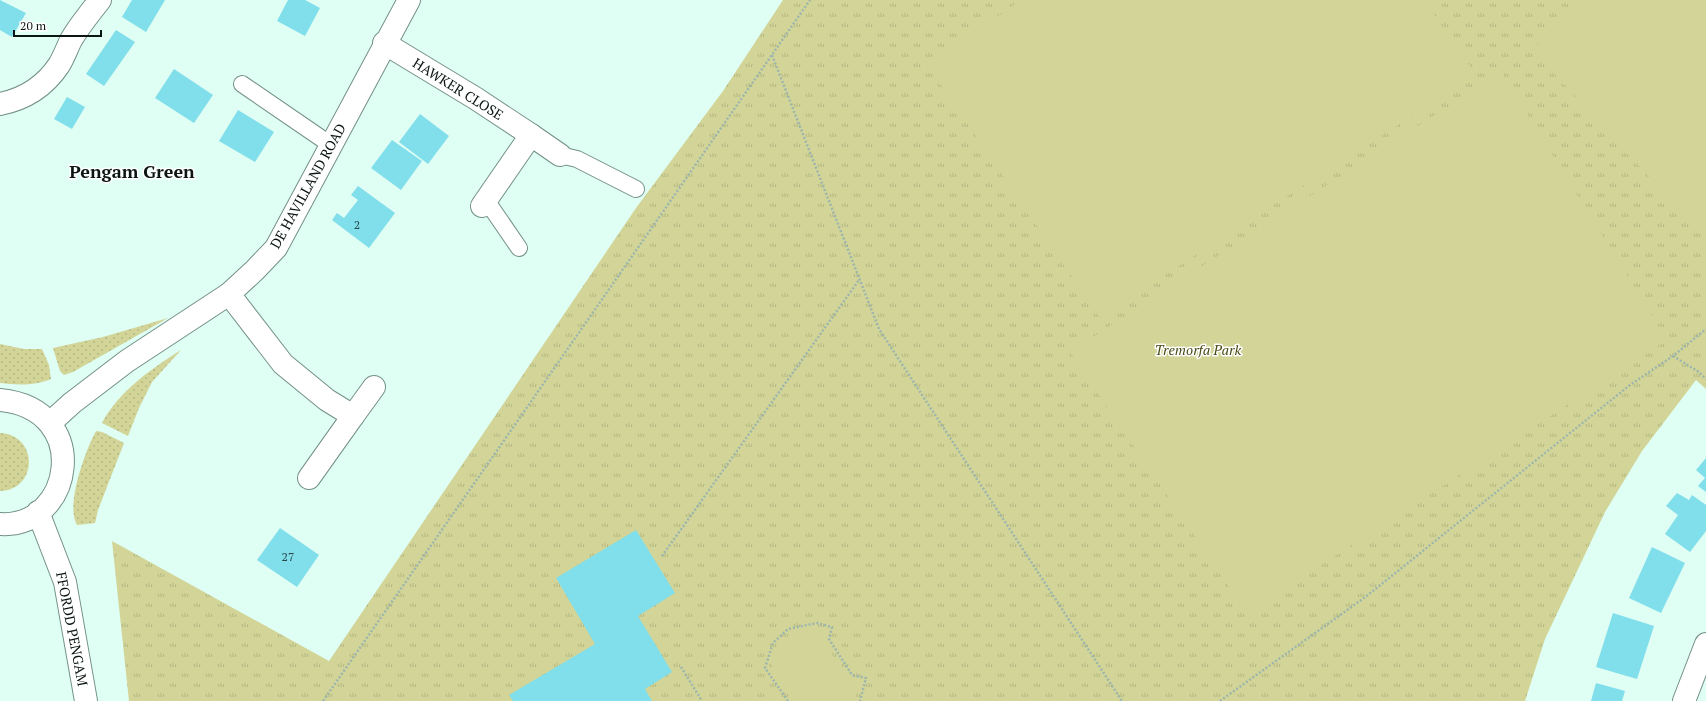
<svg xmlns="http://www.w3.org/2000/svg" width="1706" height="701" font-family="'PT Serif',serif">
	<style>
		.grass { fill: url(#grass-dots) }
		.park { fill: url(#park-tufts) }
		.pitch { fill: #d2d597 }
		.building { fill: #81deeb }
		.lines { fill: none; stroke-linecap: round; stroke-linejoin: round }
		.lane-casing { stroke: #739087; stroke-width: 18 }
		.street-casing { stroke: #739087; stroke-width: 24 }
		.path { stroke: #9cb5ad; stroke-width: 2.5; stroke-dasharray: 2 2; stroke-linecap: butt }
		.lane { stroke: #fff; stroke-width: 16 }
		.street { stroke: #fff; stroke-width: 22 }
		.labels { text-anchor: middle; stroke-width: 3; stroke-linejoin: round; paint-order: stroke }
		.number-label { font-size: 12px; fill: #284849 }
		.street-label { font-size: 14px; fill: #0b1613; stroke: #fff }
		.park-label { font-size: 14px; font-style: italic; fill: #494a16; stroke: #fff }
		.district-label { font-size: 18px; font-weight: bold; fill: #0b1613; stroke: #fff }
	</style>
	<defs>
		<pattern id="grass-dots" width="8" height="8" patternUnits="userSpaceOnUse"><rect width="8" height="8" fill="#d2d597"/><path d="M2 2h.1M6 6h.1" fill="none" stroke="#b3b681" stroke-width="1.8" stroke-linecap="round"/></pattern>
		<pattern id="park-tufts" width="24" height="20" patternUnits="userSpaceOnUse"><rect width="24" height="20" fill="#d2d597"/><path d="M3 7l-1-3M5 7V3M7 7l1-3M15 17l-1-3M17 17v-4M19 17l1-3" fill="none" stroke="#b3b681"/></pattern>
	</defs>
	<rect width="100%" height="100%" fill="#dffef4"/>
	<g class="grass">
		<polygon points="168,318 73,372 64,375 60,371 53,348 103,337"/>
		<path d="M0 344 24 349H42L49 365 51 379C35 386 17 385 0 383Z"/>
		<path d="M181 350 152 382 139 408 128 436 102 423C119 391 151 369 181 350Z"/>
		<path d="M96 431 102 432 124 443 98 510 95 523 77 525C65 505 86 449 96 431Z"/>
		<path d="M0 433C39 435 38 490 0 491Z"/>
	</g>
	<polygon class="park" points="783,0 1706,0 1706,389 1696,380 1642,451 1605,512 1545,639 1525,701 129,701 112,541 329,661 596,267 636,208 723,91"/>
	<g class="pitch">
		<polygon points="1022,0 1424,0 1476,75 1099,317 926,63"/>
		<polygon points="1587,0 1706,0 1706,239 1533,50"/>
		<polygon points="1501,72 1667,340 1247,613 1070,352"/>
		<path d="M816 630 857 693 853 701H794L771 664C774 642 796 632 816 630Z"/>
	</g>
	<g class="building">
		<polygon points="0,0 26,13 12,37 0,30"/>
		<polygon points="132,0 165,0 146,32 122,17"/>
		<polygon points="288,0 305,0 320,8 305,36 277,21"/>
		<polygon points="116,30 135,42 104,86 86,74"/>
		<polygon points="174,69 213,95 194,123 155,98"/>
		<polygon points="67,97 85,107 72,129 54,119"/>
		<polygon points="238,110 274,132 255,162 219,141"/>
		<polygon points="420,114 449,136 428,164 399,142"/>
		<polygon points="392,140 422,161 401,190 371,168"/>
		<polygon points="358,186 395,213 369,248 332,220 337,213 344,218 358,200 351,195"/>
		<polygon points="1706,458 1706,492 1698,486 1705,478 1696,470"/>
		<polygon points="1677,493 1689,500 1692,495 1706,505 1706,531 1690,552 1665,534 1678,515 1666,506"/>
		<polygon points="280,528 319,555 297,587 257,560"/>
		<polygon points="636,530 675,593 638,616 672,672 645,689 652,701 513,701 509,695 595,644 556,578"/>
		<polygon points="1652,547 1685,563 1661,613 1629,598"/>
		<polygon points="1613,613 1654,626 1637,679 1596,667"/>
		<polygon points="1596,683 1625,691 1622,701 1591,701"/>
	</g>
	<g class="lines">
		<g class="lane-casing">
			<g id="lane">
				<polyline points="242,84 331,145"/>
				<polyline points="560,155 577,159 636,189"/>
				<polyline points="486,200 519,248"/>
			</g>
		</g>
		<g class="street-casing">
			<g id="street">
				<polyline points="384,43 475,98 531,135 482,206"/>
				<path d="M0 104C25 99 45 86 59 65 64 57 67 48 71 40 79 26 90 13 100 0"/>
				<polyline points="531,135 560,155"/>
				<polyline points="229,294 283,364 327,400 353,416 309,478"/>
				<path d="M0 400C94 409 73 529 0 524"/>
				<polyline points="353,416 374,387"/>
				<polyline points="50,423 72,403 127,361 229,294 255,270 276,248 409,0"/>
				<polyline points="38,512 65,582 86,701"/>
				<polyline points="1684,701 1706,644"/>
			</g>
		</g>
		<g class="path">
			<polyline points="772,55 879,329 1122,701"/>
			<polyline points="1673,356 1699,372 1706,379"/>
			<polyline points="662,556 859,280"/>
			<polyline points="681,667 702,701"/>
			<polyline points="323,701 810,0"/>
			<polyline points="788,701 765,668 773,643 788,629 817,623 832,627 829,639 852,675 866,678 860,701"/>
			<polyline points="1220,701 1364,598 1630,385 1673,356 1706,329"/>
		</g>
		<use href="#lane" class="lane"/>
		<use href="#street" class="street"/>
	</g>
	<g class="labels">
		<g class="number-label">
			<text x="357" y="229">2</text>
			<text x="288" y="561">27</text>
		</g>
		<g class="street-label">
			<text transform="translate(458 89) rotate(32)" y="5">HAWKER CLOSE</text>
			<text transform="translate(308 186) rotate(-61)" y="5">DE HAVILLAND ROAD</text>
			<text transform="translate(72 629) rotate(79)" y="5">FFORDD PENGAM</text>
		</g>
		<g class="park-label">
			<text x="1198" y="355">Tremorfa Park</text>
		</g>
		<g class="district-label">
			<text x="132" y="178">Pengam Green</text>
		</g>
	</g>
	<path d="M14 30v6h87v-6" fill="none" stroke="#0b1613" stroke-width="2"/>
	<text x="20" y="30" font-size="12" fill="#0b1613" stroke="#ffffff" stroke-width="3" paint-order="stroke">20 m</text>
</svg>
